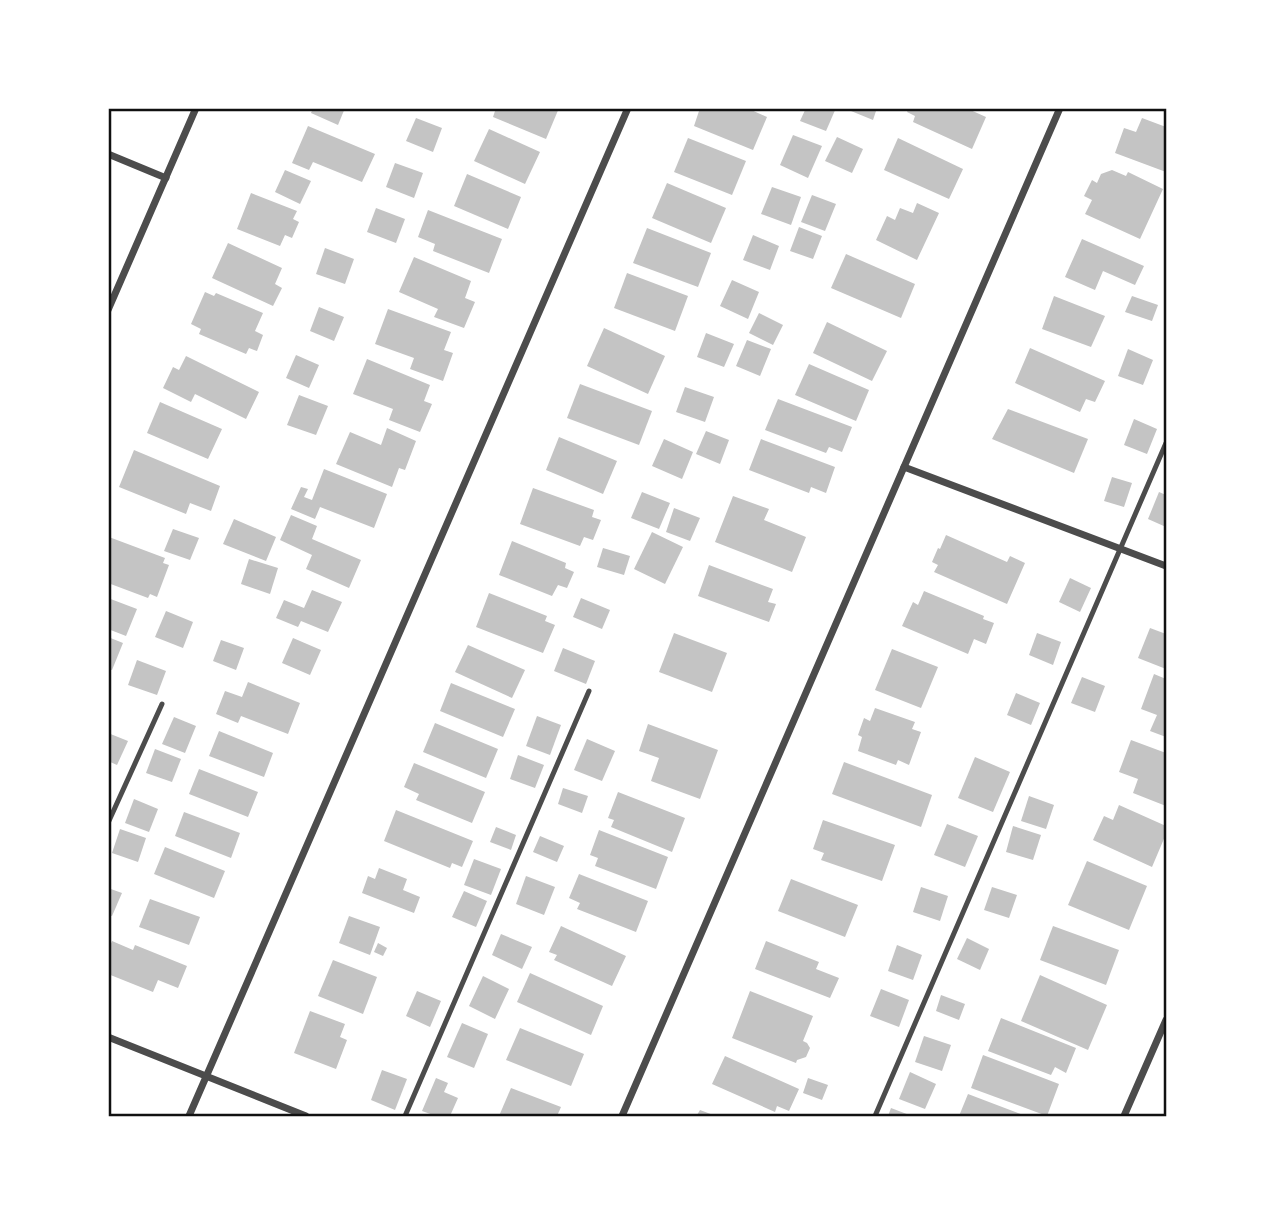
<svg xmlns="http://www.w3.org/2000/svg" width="1275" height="1225" font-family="'Archivo Narrow',sans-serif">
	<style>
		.building { fill: #c4c4c4 }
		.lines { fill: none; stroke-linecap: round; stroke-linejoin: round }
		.service { stroke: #4c4c4c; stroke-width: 5 }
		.minor { stroke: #4c4c4c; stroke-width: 7 }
		.neatline { fill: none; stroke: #111; stroke-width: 2.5 }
	</style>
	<rect width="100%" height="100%" fill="#fff"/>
	<g class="building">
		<polygon points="313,108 345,108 338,125 311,113"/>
		<polygon points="496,108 559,108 546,139 493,117"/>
		<polygon points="700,108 747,108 767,117 753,150 694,126"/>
		<polygon points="806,108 836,108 826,131 800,121"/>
		<polygon points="852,108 877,108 873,120 851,111"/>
		<polygon points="909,108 966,108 986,117 972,149 913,122 915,116 907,112"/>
		<polygon points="416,118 442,128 433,152 406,141"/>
		<polygon points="1142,118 1166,127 1166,172 1115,153 1124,128 1136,132"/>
		<polygon points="308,126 375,154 362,182 313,162 309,170 292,163"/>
		<polygon points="489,129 540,152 525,184 474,161"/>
		<polygon points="793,135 822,146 808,178 780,165"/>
		<polygon points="837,137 863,149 852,173 825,161"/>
		<polygon points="688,138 746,161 732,195 674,172"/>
		<polygon points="898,138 963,169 949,199 884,170"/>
		<polygon points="395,163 423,173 414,198 386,187"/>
		<polygon points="285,170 311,181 300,204 275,192"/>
		<polygon points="1112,170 1126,176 1128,172 1163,189 1140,239 1085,214 1092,200 1084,196 1092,180 1097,183 1101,174"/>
		<polygon points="467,174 521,197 508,229 454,206"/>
		<polygon points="667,183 726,208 711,243 652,218"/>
		<polygon points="772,187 801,197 791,225 761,214"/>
		<polygon points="251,193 297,211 293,219 299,222 292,238 285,235 280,246 237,229"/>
		<polygon points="812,195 836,204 825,231 801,222"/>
		<polygon points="917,203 939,213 917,260 876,240 887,216 895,220 900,208 913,213"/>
		<polygon points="376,208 405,219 396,243 367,232"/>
		<polygon points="428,210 502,239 489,273 433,251 435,244 418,237"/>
		<polygon points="799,227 822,236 813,259 790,251"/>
		<polygon points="647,228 711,253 698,287 633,263"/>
		<polygon points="753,235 779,246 770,270 743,260"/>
		<polygon points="1082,239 1144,266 1135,285 1103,271 1095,290 1065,277"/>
		<polygon points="228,243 282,268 275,284 282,288 273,306 212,278"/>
		<polygon points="325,248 354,259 345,284 316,274"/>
		<polygon points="846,254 915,284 901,318 831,288"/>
		<polygon points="414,257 471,281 465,298 475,302 464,328 434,317 438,309 399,292"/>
		<polygon points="627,273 688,296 675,331 614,308"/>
		<polygon points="732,280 759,292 748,319 720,306"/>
		<polygon points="205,292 214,296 216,293 263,313 255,331 263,335 257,351 249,348 246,354 199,334 201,329 191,324"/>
		<polygon points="1054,296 1105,316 1091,347 1042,329"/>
		<polygon points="1132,296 1158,305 1152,321 1125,312"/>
		<polygon points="319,307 344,317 334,341 310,331"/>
		<polygon points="388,309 451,332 444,350 453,353 443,381 410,369 414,358 375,344"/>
		<polygon points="759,313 783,325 773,345 749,333"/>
		<polygon points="827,322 887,351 872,381 813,353"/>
		<polygon points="604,328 665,356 648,394 587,366"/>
		<polygon points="706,333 734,344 724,367 697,357"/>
		<polygon points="747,340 771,349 760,376 736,366"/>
		<polygon points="1030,348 1105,381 1095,402 1086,399 1080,412 1015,383"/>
		<polygon points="1128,349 1153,360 1143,385 1118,376"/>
		<polygon points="296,355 319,365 309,388 286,378"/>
		<polygon points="186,356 259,392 246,419 195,394 191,402 163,388 173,367 179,370"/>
		<polygon points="367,359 430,385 424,401 432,404 420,432 389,420 393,409 353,394"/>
		<polygon points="809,364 869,390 856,421 795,395"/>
		<polygon points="580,384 652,411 639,445 567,418"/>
		<polygon points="685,387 714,397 705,422 676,412"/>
		<polygon points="299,395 328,406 316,435 287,425"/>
		<polygon points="778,399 852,427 842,452 829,447 826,453 765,430"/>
		<polygon points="160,402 222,429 208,459 147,433"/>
		<polygon points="1008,409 1088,439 1074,473 992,439"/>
		<polygon points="1134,419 1157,429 1147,454 1124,445"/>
		<polygon points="387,428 416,441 405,470 399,468 392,487 336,464 350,432 381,445"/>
		<polygon points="706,431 729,440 720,464 696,454"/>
		<polygon points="559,437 617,461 603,494 546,470"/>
		<polygon points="664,439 693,452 682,479 652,466"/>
		<polygon points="761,439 835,467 826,493 811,487 809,493 749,470"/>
		<polygon points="134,450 220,486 211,511 190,503 186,514 119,487"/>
		<polygon points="324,469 387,494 374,528 320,507 315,519 291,509 301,487 308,489 304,497 312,500"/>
		<polygon points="1112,477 1132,483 1124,507 1104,501"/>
		<polygon points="533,488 594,510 592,517 601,520 593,540 584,537 580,546 520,524"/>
		<polygon points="642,492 670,503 659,529 631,518"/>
		<polygon points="1159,492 1166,495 1166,527 1148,519"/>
		<polygon points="733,496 769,509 764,520 806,537 792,572 715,542"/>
		<polygon points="674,508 700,518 690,541 666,532"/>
		<polygon points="291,515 317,526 312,539 361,560 349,588 306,569 312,555 280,540"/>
		<polygon points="234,519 276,537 266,561 223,544"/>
		<polygon points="173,529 199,538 190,560 164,551"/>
		<polygon points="652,532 683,547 665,584 634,569"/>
		<polygon points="946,535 1007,562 1010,556 1025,563 1007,604 934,572 938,565 932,562 938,548 940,549"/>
		<polygon points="109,537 165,558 163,563 169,565 157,597 150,594 148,598 108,583"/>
		<polygon points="512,541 566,563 565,568 574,572 567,588 558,585 552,596 499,575"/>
		<polygon points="603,548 630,556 624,575 597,567"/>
		<polygon points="249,559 278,568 270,594 241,584"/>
		<polygon points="709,565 773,589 768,602 776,604 769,622 698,596"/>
		<polygon points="1070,578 1091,588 1080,612 1059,602"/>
		<polygon points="312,590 342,602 328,632 301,621 298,627 276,618 284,600 304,608"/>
		<polygon points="924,591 984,616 983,619 994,623 986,644 974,639 968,654 902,626 913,602 918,605"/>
		<polygon points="489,593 547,616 545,621 555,625 543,653 476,627"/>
		<polygon points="108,598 137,609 126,636 108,629"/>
		<polygon points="581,598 610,610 602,629 573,617"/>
		<polygon points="166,611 193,622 183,648 155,637"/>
		<polygon points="1150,628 1166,634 1166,669 1138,658"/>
		<polygon points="674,633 727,653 712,692 659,672"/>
		<polygon points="1037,633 1061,642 1053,665 1029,655"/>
		<polygon points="108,637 123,643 112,670 108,669"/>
		<polygon points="293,638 321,650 310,675 282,663"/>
		<polygon points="221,640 244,648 236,670 213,661"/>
		<polygon points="468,645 525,670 512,698 455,672"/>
		<polygon points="563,648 595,661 586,684 554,671"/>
		<polygon points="892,649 938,667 921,708 875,690"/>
		<polygon points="137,660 166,671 157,695 128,685"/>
		<polygon points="1154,674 1166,679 1166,737 1150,731 1157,715 1141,709"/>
		<polygon points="1082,677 1105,686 1095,712 1071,703"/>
		<polygon points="248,682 300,703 288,734 241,716 238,723 216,714 225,691 242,697"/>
		<polygon points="451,683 515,709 503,737 440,711"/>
		<polygon points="1016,693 1040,703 1031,725 1007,715"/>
		<polygon points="875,708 915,722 912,729 921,732 909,765 898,760 896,765 858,751 862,737 858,735 864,718 870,721"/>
		<polygon points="537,716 561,725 550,755 526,746"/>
		<polygon points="174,717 196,726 185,753 162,744"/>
		<polygon points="435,723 498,749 486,778 423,752"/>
		<polygon points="648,724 718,750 700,799 651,781 659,758 639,751"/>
		<polygon points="219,731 273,753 264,777 209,756"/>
		<polygon points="108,733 128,741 117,765 108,761"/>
		<polygon points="587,739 615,751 602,781 574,770"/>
		<polygon points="1131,740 1166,753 1166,806 1133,793 1138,779 1119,772"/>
		<polygon points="155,749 181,759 172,782 146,773"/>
		<polygon points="518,755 544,765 535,788 510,779"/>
		<polygon points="975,757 1010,772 993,812 958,798"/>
		<polygon points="844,762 932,795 921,827 832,794"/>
		<polygon points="414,763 485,792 472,823 416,800 419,794 404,787"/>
		<polygon points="199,769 258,792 248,817 189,794"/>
		<polygon points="563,788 588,796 582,813 558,804"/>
		<polygon points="618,792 685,818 672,852 611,827 614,820 608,818"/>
		<polygon points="1029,796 1054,805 1046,829 1021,821"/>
		<polygon points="134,799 158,809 149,832 125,823"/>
		<polygon points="1119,805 1166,826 1166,834 1152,867 1093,840 1104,816 1113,820"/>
		<polygon points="396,810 473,841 462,867 452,863 450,868 384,841"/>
		<polygon points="184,812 240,833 231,858 175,836"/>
		<polygon points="823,820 895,845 882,881 821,860 824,853 813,849"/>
		<polygon points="947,824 978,836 965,867 934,855"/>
		<polygon points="1013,826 1041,835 1033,860 1006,852"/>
		<polygon points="496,827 516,835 511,850 490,842"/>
		<polygon points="120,829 146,838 138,862 112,853"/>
		<polygon points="599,830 668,857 656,889 595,866 598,858 590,855"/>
		<polygon points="540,836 564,846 557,862 533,852"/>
		<polygon points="165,847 225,871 214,898 154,874"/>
		<polygon points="474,859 501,869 491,895 464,885"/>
		<polygon points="1087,861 1147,886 1129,930 1068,905"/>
		<polygon points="379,868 407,879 403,890 420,897 414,913 362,893 368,876 375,879"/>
		<polygon points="579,874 648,901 636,932 577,909 580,903 569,898"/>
		<polygon points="526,876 555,887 544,915 516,904"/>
		<polygon points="791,879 858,905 845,937 778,911"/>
		<polygon points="921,887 948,896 940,921 913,912"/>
		<polygon points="992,887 1017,895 1009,918 984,910"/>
		<polygon points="108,888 122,893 112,916 108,915"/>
		<polygon points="464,891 487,901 476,927 452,917"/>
		<polygon points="150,899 200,917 189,945 139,927"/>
		<polygon points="349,916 380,927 370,955 339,943"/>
		<polygon points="561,926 626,956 612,986 554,960 557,955 549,952"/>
		<polygon points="1053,926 1119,950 1106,985 1040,960"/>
		<polygon points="501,934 532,947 522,969 492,955"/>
		<polygon points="967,938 989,949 980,970 957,959"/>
		<polygon points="112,941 133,950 135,945 187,966 178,988 158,980 153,992 108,974 108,951"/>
		<polygon points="766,941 819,962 816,969 839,978 830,998 755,969"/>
		<polygon points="378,943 387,948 383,956 374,952"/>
		<polygon points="897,945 922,955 913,980 888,971"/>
		<polygon points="333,960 377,977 363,1014 318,996"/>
		<polygon points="530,973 603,1006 591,1035 517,1002"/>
		<polygon points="1040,975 1107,1005 1088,1050 1021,1021"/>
		<polygon points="483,976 509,989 495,1019 469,1006"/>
		<polygon points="881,989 909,1000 899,1027 870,1016"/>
		<polygon points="417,991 441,1001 430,1027 406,1016"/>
		<polygon points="750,991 813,1016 803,1041 807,1043 810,1048 806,1057 797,1060 796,1063 732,1038"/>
		<polygon points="941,995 965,1004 959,1020 936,1011"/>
		<polygon points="310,1011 345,1024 340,1037 347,1040 336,1069 294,1053"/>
		<polygon points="1001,1018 1076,1048 1066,1073 1055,1067 1051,1075 988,1051"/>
		<polygon points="462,1023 488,1034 474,1068 447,1057"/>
		<polygon points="520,1028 584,1054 571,1086 506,1060"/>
		<polygon points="924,1036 951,1045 942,1071 915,1062"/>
		<polygon points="983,1055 1059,1084 1047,1116 971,1088"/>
		<polygon points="725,1056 799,1089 789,1111 777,1106 775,1112 712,1084"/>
		<polygon points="382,1070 407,1079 395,1110 371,1100"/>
		<polygon points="910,1072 936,1084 925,1109 899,1099"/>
		<polygon points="436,1078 448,1083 444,1092 458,1098 450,1116 436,1116 422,1111"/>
		<polygon points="808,1078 828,1085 822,1100 803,1093"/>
		<polygon points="511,1088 561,1107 557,1116 499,1116"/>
		<polygon points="968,1094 989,1102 1026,1116 959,1116"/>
		<polygon points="891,1108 912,1116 888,1116"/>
		<polygon points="700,1110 716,1116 691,1116 693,1114 697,1115"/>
	</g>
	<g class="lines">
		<g class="service">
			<polyline points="108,823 162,704"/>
			<polyline points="405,1116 589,691"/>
			<polyline points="875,1116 1166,443"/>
		</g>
		<g class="minor">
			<polyline points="108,154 166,178"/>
			<polyline points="108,310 196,108"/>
			<polyline points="904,467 1166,566"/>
			<polyline points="108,1037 306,1116"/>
			<polyline points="189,1116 628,108"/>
			<polyline points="622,1116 1060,108"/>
			<polyline points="1124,1116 1166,1020"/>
		</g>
	</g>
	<rect width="1275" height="1225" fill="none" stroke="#ffffff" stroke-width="220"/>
	<rect x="110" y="110" width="1055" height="1005" class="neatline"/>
</svg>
